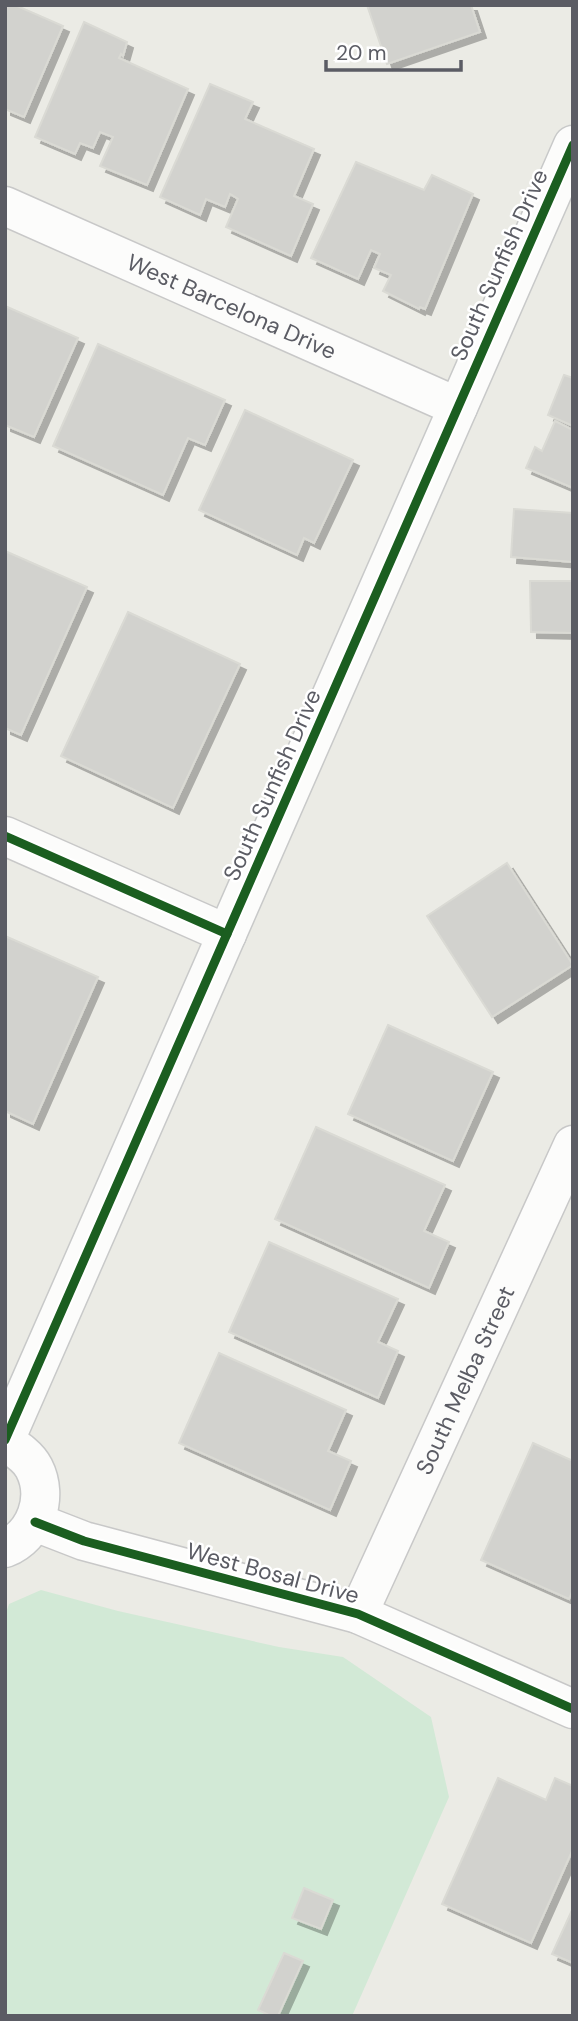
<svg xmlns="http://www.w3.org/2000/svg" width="578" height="2021" font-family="'DM Sans',sans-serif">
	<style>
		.green { fill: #d2e9d6 }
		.building { fill: #d2d2ce; stroke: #dadad4; stroke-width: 2; filter: url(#shadow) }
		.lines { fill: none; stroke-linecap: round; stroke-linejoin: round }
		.street-casing { stroke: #c8c8c8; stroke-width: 41 }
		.secondary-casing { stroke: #c8c9c9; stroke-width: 41 }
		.street { stroke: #fcfcfb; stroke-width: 38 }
		.secondary { stroke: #fcfcfb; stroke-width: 38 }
		.cycleway-casing { stroke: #fff; stroke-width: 13 }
		.cycleway { stroke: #1b5e20; stroke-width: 9 }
		.labels { text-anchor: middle; stroke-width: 5; stroke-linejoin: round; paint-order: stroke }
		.street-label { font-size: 23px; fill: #5b5c64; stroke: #fff }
	</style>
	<defs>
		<filter id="shadow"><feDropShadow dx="6" dy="6" stdDeviation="0" flood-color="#0004"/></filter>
	</defs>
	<rect width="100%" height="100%" fill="#ebebe5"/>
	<polygon class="green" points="41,1590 118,1611 279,1647 343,1657 431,1717 449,1797 352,2016 5,2016 5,1616 9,1604"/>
	<g class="building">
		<polygon points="5,5 15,5 63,26 24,117 5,109"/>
		<polygon points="367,5 471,5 480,32 387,64"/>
		<polygon points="84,22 127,42 123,56 121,54 119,58 188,89 147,185 100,166 113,137 100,132 93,148 80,143 75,154 35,137"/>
		<polygon points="210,84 253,102 245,119 314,149 294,196 313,204 291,256 226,227 238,199 230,194 225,207 206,199 200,215 160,197"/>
		<polygon points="356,162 424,190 432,175 473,194 425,309 420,307 419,309 383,291 391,275 374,268 380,254 371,250 358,279 311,258"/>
		<polygon points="5,306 78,338 34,437 5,425"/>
		<polygon points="98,344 225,400 205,445 188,438 163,495 53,446"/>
		<polygon points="564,375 573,378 573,426 548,415"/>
		<polygon points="245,410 353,460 314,543 304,538 297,555 199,510"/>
		<polygon points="555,421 573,430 573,488 526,468 535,447 542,451"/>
		<polygon points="514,509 573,513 573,562 511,557"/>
		<polygon points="5,551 87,587 21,735 5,728"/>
		<polygon points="530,581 573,581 573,633 531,632"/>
		<polygon points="128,612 240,664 173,808 61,756"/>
		<polygon points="507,863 573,965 492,1017 427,916"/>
		<polygon points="5,936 98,977 33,1124 5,1111"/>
		<polygon points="388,1025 493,1072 453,1161 348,1114"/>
		<polygon points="316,1127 445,1185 424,1231 449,1242 429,1288 275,1219"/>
		<polygon points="269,1242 398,1299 378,1342 398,1351 378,1398 229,1332"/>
		<polygon points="219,1353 346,1410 328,1451 351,1461 330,1510 179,1443"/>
		<polygon points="533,1443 573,1461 573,1590 569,1599 481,1560"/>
		<polygon points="498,1778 546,1800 555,1778 573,1786 573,1849 531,1943 442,1904"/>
		<polygon points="304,1888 333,1900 321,1929 292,1918"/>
		<polygon points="573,1908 573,1963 552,1954"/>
		<polygon points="284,1953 303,1961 278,2016 271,2016 258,2010"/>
	</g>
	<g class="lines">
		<g class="street-casing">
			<g id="street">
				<path id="s1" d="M5 206 458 407"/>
				<polyline points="5,836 227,934"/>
				<polyline points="35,1522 84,1541 358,1614 573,1709"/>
				<path id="s2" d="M358 1614 573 1145"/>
			</g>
		</g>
		<g class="secondary-casing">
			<g id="secondary">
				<polyline points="5,1440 573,145"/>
				<path d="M5 1442C16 1449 28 1456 34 1468 49 1497 36 1536 5 1548"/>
			</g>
		</g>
		<use href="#street" class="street"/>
		<use href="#secondary" class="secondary"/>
		<g class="cycleway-casing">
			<g id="cycleway">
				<polyline points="5,836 227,934"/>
				<polyline points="5,1440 573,145"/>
				<polyline points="35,1522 84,1541 358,1614 573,1709"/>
			</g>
		</g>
		<use href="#cycleway" class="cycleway"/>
	</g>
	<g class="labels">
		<g class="street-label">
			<text transform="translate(499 265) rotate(-66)" y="8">South Sunfish Drive</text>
			<text dy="8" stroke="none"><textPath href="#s1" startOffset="248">West Barcelona Drive</textPath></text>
			<text transform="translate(272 785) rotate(-66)" y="8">South Sunfish Drive</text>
			<text dy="8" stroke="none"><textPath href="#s2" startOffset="257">South Melba Street</textPath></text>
			<text transform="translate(273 1573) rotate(15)" y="8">West Bosal Drive</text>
		</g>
	</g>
	<rect width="578" height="2021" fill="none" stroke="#5b5c64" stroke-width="14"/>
	<path d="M326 60v10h135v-10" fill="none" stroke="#5b5c64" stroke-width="3.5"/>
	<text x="336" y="60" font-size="21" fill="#5b5c64" stroke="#ffffff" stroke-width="5" paint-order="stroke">20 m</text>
</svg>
